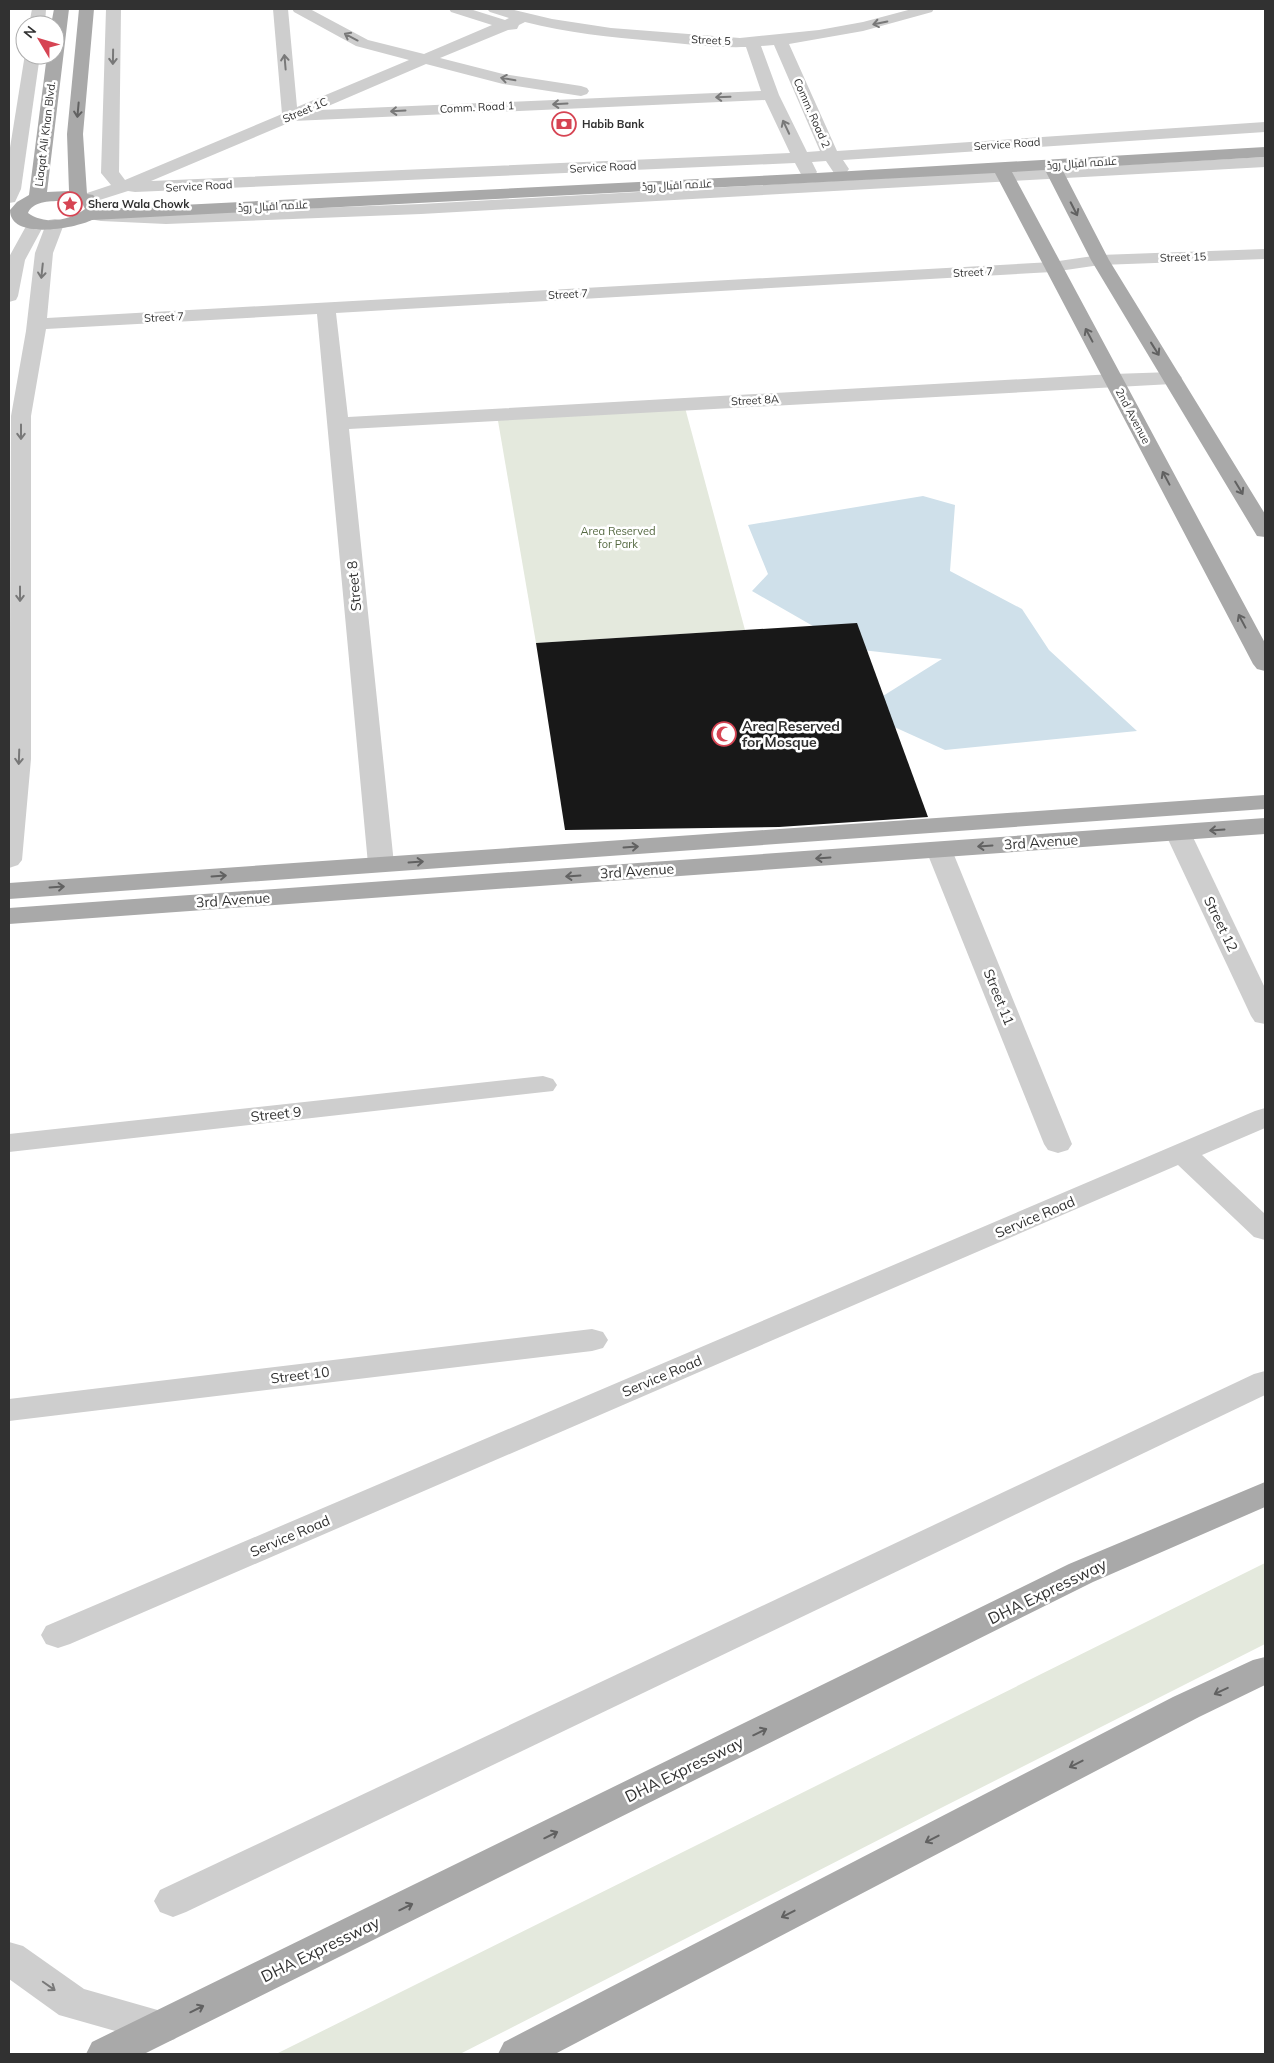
<svg xmlns="http://www.w3.org/2000/svg" width="1274" height="2063" font-family="Mulish,Cairo,sans-serif">
	<style>
		.green { fill: #e4e9dd }
		.water { fill: #cfe0ea }
		.building { fill: #181818 }
		.lines { fill: none; stroke-linecap: round; stroke-linejoin: round }
		.minor { fill: #cecece; fill-rule: evenodd }
		.major { fill: #a9a9a9; fill-rule: evenodd }
		.oneway { stroke: #787878 }
		.oneway2 { stroke: #616161 }
		.labels { text-anchor: middle; stroke-width: 5; stroke-linejoin: round; paint-order: stroke }
		.far-street-label { font-size: 11px; fill: #313131; stroke: #fff }
		.far-poi-label { font-size: 11px; font-weight: bold; fill: #313131; stroke: #fff; text-anchor: start }
		.far-park-label { font-size: 11px; fill: #556942; stroke: #fff }
		.street-label { font-size: 14px; fill: #313131; stroke: #fff }
		.poi-label { font-size: 14px; font-weight: bold; fill: #313131; stroke: #fff; text-anchor: start }
		.near-street-label { font-size: 16px; fill: #313131; stroke: #fff }
	</style>
	<rect width="100%" height="100%" fill="#fff"/>
	<g class="green">
		<polygon points="684,404 745,630 536,643 497,415"/>
		<polygon points="1265,1563 1265,1644 939,1809 460,2054 276,2054"/>
	</g>
	<polygon class="water" points="923,496 955,505 950,571 1022,609 1049,650 1137,731 945,750 859,711 942,659 853,649 752,591 768,574 748,525"/>
	<polygon class="building" points="857,623 928,817 779,827 565,830 536,643"/>
	<g class="lines">
		<g class="minor">
			<polygon points="32,9 46,9 45,25 29,25"/>
			<path d="M106 9H121L119 172 125 180 282 114 273 9H288L297 107 409 60 356 46 294 12 292 9H310L368 40 424 54 492 25 451 12 449 9H470L505 20 509 18 490 12 487 9H510L552 19 611 28 740 38 819 30 863 22 912 9H934L932 12 863 31 789 44 837 151 1265 122V132L843 160 849 169 846 173 840 174 834 173 826 161 812 162 817 172 814 176 808 177 802 176 795 163 135 192 128 191 87 204 81 203 78 199 81 195 111 185 101 173ZM525 22C567 33 611 37 654 41 685 44 715 48 746 47L761 91 319 110 426 64 503 84 581 96 587 94 589 91 587 88 581 86 503 74 440 58 508 30 517 29 519 25ZM774 45 820 151 807 152 779 95 761 46ZM765 100 790 153 151 181 293 121Z"/>
			<polygon points="25,54 40,55 21,189 15,202 9,203 9,154"/>
			<polygon points="1265,157 1265,167 421,214 166,224 101,221 95,220 92,216 95,212 101,211 166,214 421,204"/>
			<polygon points="36,218 42,219 45,223 25,260 18,296 16,300 9,302 9,257 30,219"/>
			<polygon points="55,219 61,220 64,224 53,253 47,318 1052,262 1100,255 1265,249 1265,259 1100,265 1052,272 336,313 348,417 1113,374 1172,372 1179,374 1182,378 1179,382 1172,384 349,429 394,864 390,869 381,872 372,869 368,864 317,314 46,329 31,416 31,759 22,860 18,865 9,868 11,416 26,331 35,253 46,224 49,220"/>
			<polygon points="1178,825 1187,828 1191,833 1265,988 1265,1024 1255,1022 1251,1016 1165,833 1169,828"/>
			<polygon points="939,842 948,845 952,850 1072,1144 1068,1150 1058,1153 1048,1150 1044,1144 926,850 930,845"/>
			<polygon points="543,1076 553,1079 557,1085 553,1091 9,1152 9,1134"/>
			<polygon points="1265,1108 1265,1128 1202,1155 1265,1214 1265,1240 1254,1237 1178,1165 70,1644 58,1648 46,1644 41,1635 46,1626 1255,1111"/>
			<polygon points="592,1329 603,1332 608,1340 603,1348 592,1351 9,1421 9,1399"/>
			<polygon points="1265,1371 1265,1395 186,1912 173,1917 160,1912 154,1901 160,1890 1254,1374"/>
			<polygon points="9,1942 23,1946 84,1989 175,2015 181,2027 175,2039 161,2044 59,2015 9,1979"/>
		</g>
		<g class="major">
			<path d="M54 9H69L47 192 69 191 67 134 79 9H94L83 134 87 194 93 195 103 206 102 209 817 173 1265 147V157L1062 169 1109 260 1265 514V537L1257 536 1254 531 1091 260 1045 170 1012 172 1265 643V671L1257 669 1253 664 995 173 92 220C76 228 10 241 10 210L17 202 29 195 47 55H55V25H51ZM66 201 82 203 85 209C69 221 44 225 28 213 33 200 54 201 66 201Z"/>
			<polygon points="1265,795 1265,809 9,899 9,883"/>
			<polygon points="1265,818 1265,834 9,924 9,908"/>
			<polygon points="1265,1482 1265,1507 1093,1582 144,2054 86,2054 92,2042 1069,1564"/>
			<polygon points="1265,1657 1265,1685 1199,1717 555,2054 498,2054 504,2042 1173,1697 1253,1660"/>
		</g>
	</g>
	<defs><path id="oneway-shaft" d="M-6 0H5M1.5-3L5.5 0L1.5 3" fill="none" stroke-width="1.6" stroke-linecap="round" stroke-linejoin="round" transform="scale(1.25)"/></defs>
	<g class="oneway">
		<use href="#oneway-shaft" transform="translate(880 23) rotate(168)"/>
		<use href="#oneway-shaft" transform="translate(351 37) rotate(-152)"/>
		<use href="#oneway-shaft" transform="translate(113 57) rotate(91)"/>
		<use href="#oneway-shaft" transform="translate(285 62) rotate(-95)"/>
		<use href="#oneway-shaft" transform="translate(508 79) rotate(-170)"/>
		<use href="#oneway-shaft" transform="translate(723 97) rotate(178)"/>
		<use href="#oneway-shaft" transform="translate(560 104) rotate(177)"/>
		<use href="#oneway-shaft" transform="translate(398 111) rotate(177)"/>
		<use href="#oneway-shaft" transform="translate(786 127) rotate(-115)"/>
		<use href="#oneway-shaft" transform="translate(42 271) rotate(96)"/>
		<use href="#oneway-shaft" transform="translate(21 432) rotate(90)"/>
		<use href="#oneway-shaft" transform="translate(20 594) rotate(90)"/>
		<use href="#oneway-shaft" transform="translate(19 757) rotate(92)"/>
		<use href="#oneway-shaft" transform="translate(49 1986) rotate(35)"/>
	</g>
	<g class="oneway2">
		<use href="#oneway-shaft" transform="translate(78 110) rotate(95)"/>
		<use href="#oneway-shaft" transform="translate(1074 209) rotate(63)"/>
		<use href="#oneway-shaft" transform="translate(1089 335) rotate(-118)"/>
		<use href="#oneway-shaft" transform="translate(1155 349) rotate(58)"/>
		<use href="#oneway-shaft" transform="translate(1166 478) rotate(-118)"/>
		<use href="#oneway-shaft" transform="translate(1239 488) rotate(59)"/>
		<use href="#oneway-shaft" transform="translate(1242 621) rotate(-118)"/>
		<use href="#oneway-shaft" transform="translate(1217 830) rotate(176)"/>
		<use href="#oneway-shaft" transform="translate(985 846) rotate(176)"/>
		<use href="#oneway-shaft" transform="translate(631 847) rotate(-4)"/>
		<use href="#oneway-shaft" transform="translate(823 858) rotate(176)"/>
		<use href="#oneway-shaft" transform="translate(416 862) rotate(-4)"/>
		<use href="#oneway-shaft" transform="translate(219 876) rotate(-4)"/>
		<use href="#oneway-shaft" transform="translate(573 876) rotate(176)"/>
		<use href="#oneway-shaft" transform="translate(57 887) rotate(-4)"/>
		<use href="#oneway-shaft" transform="translate(1221 1691) rotate(155)"/>
		<use href="#oneway-shaft" transform="translate(760 1732) rotate(-26)"/>
		<use href="#oneway-shaft" transform="translate(1076 1764) rotate(153)"/>
		<use href="#oneway-shaft" transform="translate(551 1835) rotate(-26)"/>
		<use href="#oneway-shaft" transform="translate(932 1839) rotate(153)"/>
		<use href="#oneway-shaft" transform="translate(406 1907) rotate(-26)"/>
		<use href="#oneway-shaft" transform="translate(788 1914) rotate(153)"/>
		<use href="#oneway-shaft" transform="translate(197 2009) rotate(-26)"/>
	</g>
	<defs>
		<g id="bank-ring" transform="scale(1.25)"><circle r="9.5" fill="#fff" stroke="#d64453" stroke-width="1.5"/><path d="M-6-4H6V4H-6ZM0-2.3a2.3 2.3 0 1 0 0 4.6a2.3 2.3 0 1 0 0-4.6Z" fill="#d64453"/></g>
		<g id="sight-ring" transform="scale(1.25)"><circle r="9.5" fill="#fff" stroke="#d64453" stroke-width="1.5"/><path d="M0-6L1.8-2.2L6-1.7L2.9 1.2L3.7 5.4L0 3.3L-3.7 5.4L-2.9 1.2L-6-1.7L-1.8-2.2Z" fill="#d64453"/></g>
		<g id="mosque-ring" transform="scale(1.25)"><circle r="9.5" fill="#fff" stroke="#d64453" stroke-width="1.5"/><path d="M3.5-4.9A6 6 0 1 0 3.5 4.9A5 5 0 1 1 3.5-4.9Z" fill="#d64453"/></g>
	</defs>
	<g fill-rule="evenodd">
		<use href="#bank-ring" x="564" y="124"/>
		<use href="#sight-ring" x="70" y="204"/>
		<use href="#mosque-ring" x="724" y="734"/>
	</g>
	<g class="labels">
		<g class="far-street-label">
			<text transform="translate(711 40) rotate(3)" y="4">Street 5</text>
			<text transform="translate(477 107) rotate(-3)" y="4">Comm. Road 1</text>
			<text transform="translate(305 110) rotate(-23)" y="4">Street 1C</text>
			<text transform="translate(812 113) rotate(66)" y="4">Comm. Road 2</text>
			<text transform="translate(45 134) rotate(-83)" y="4">Liaqat Ali Khan Blvd.</text>
			<text transform="translate(1007 144) rotate(-4)" y="4">Service Road</text>
			<text transform="translate(1082 163) rotate(-4)" y="4">علامہ اقبال روڈ</text>
			<text transform="translate(603 167) rotate(-3)" y="4">Service Road</text>
			<text transform="translate(677 185) rotate(-3)" y="4">علامہ اقبال روڈ</text>
			<text transform="translate(199 186) rotate(-3)" y="4">Service Road</text>
			<text transform="translate(273 206) rotate(-3)" y="4">علامہ اقبال روڈ</text>
			<text transform="translate(1183 257) rotate(-2)" y="4">Street 15</text>
			<text transform="translate(973 272) rotate(-3)" y="4">Street 7</text>
			<text transform="translate(568 294) rotate(-3)" y="4">Street 7</text>
			<text transform="translate(164 317) rotate(-3)" y="4">Street 7</text>
			<text transform="translate(755 400) rotate(-3)" y="4">Street 8A</text>
			<text transform="translate(1133 416) rotate(62)" y="4">2nd Avenue</text>
		</g>
		<g class="far-poi-label">
			<text x="582" y="128">Habib Bank</text>
			<text x="88" y="208">Shera Wala Chowk</text>
		</g>
		<g class="far-park-label">
			<text x="618" y="535">Area Reserved<tspan x="618" dy="13">for Park</tspan></text>
		</g>
		<g class="street-label">
			<text transform="translate(354 586) rotate(-95)" y="5">Street 8</text>
			<text transform="translate(1041 842) rotate(-4)" y="5">3rd Avenue</text>
			<text transform="translate(637 871) rotate(-4)" y="5">3rd Avenue</text>
			<text transform="translate(233 900) rotate(-4)" y="5">3rd Avenue</text>
			<text transform="translate(1221 924) rotate(64)" y="5">Street 12</text>
			<text transform="translate(999 997) rotate(68)" y="5">Street 11</text>
			<text transform="translate(276 1114) rotate(-6)" y="5">Street 9</text>
			<text transform="translate(1035 1217) rotate(-23)" y="5">Service Road</text>
			<text transform="translate(300 1375) rotate(-7)" y="5">Street 10</text>
			<text transform="translate(662 1376) rotate(-23)" y="5">Service Road</text>
			<text transform="translate(290 1536) rotate(-23)" y="5">Service Road</text>
		</g>
		<g class="poi-label">
			<text x="742" y="731">Area Reserved<tspan x="742" dy="16">for Mosque</tspan></text>
		</g>
		<g class="near-street-label">
			<text transform="translate(1047 1591) rotate(-26)" y="6">DHA Expressway</text>
			<text transform="translate(684 1769) rotate(-26)" y="6">DHA Expressway</text>
			<text transform="translate(320 1949) rotate(-26)" y="6">DHA Expressway</text>
		</g>
	</g>
	<rect width="1274" height="2063" fill="none" stroke="#313131" stroke-width="20"/>
	<g transform="translate(40 40) rotate(308)"><circle r="24" fill="#ffffff" stroke="#adadad"/>
	<path d="M0-4L9 19L0 12L-9 19Z" fill="#d64453"/>
	<text y="-8" font-size="14" font-weight="bold" text-anchor="middle" fill="#313131">N</text>
	</g>
</svg>
